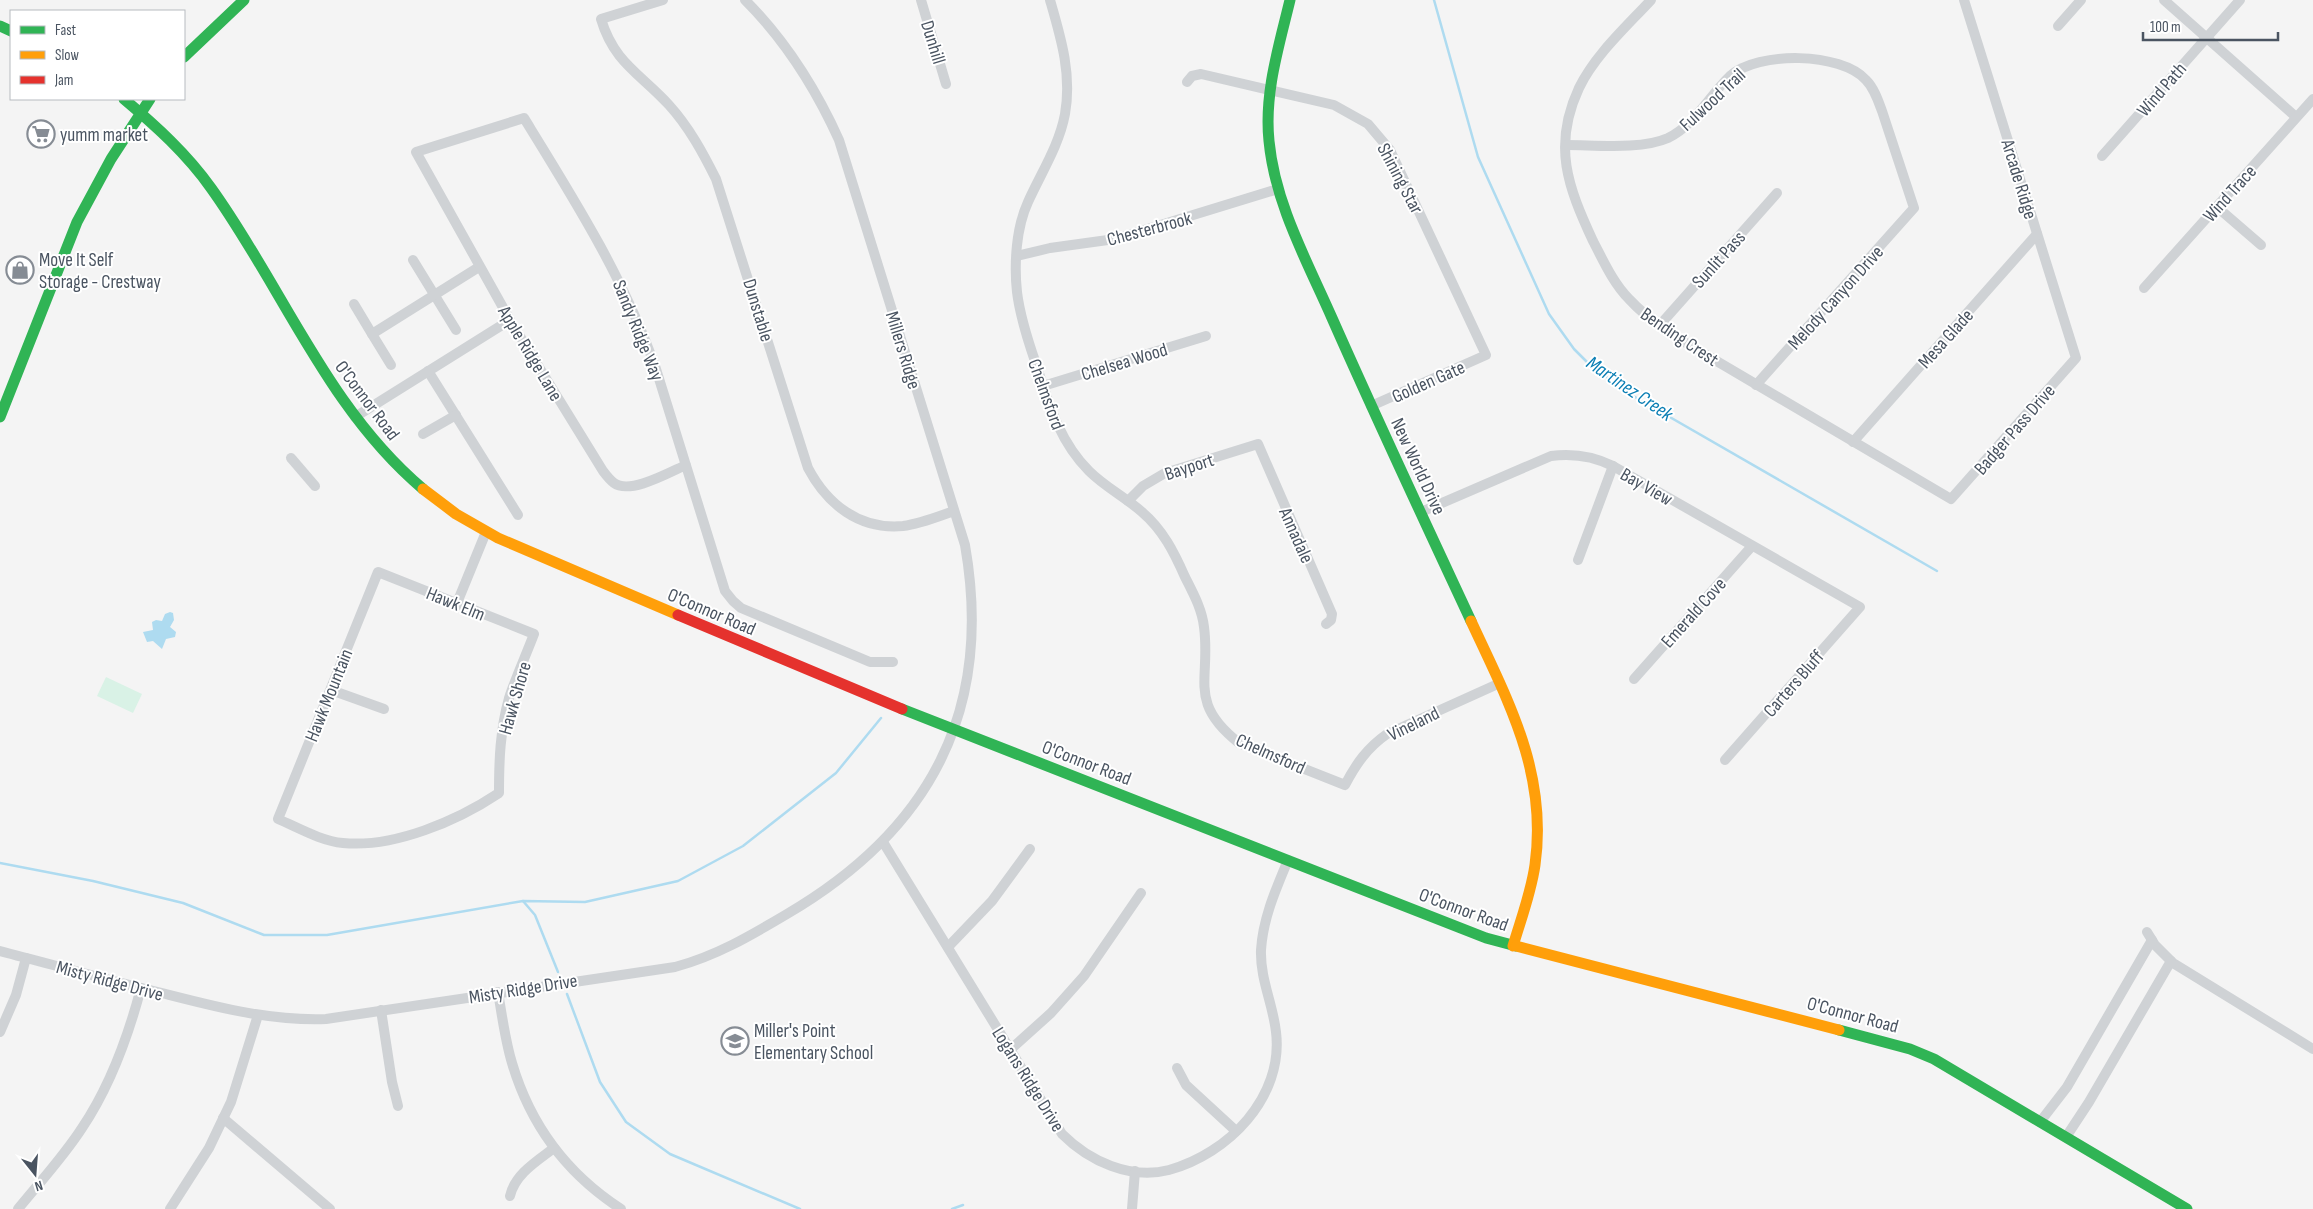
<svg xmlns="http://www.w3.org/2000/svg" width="2313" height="1209" font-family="'Sofia Sans Condensed',sans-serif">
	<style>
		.green { fill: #d9f2e6 }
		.water { fill: #aedbf0 }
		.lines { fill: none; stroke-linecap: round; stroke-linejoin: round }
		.stream { stroke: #aedbf0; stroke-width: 2.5 }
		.street { stroke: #cfd2d5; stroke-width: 10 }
		.fast { stroke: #30b455; stroke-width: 11 }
		.slow { stroke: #ff9f0a; stroke-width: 11 }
		.jam { stroke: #e5322d; stroke-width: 11 }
		.labels { text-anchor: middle; stroke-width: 4; stroke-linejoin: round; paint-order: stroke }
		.street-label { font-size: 19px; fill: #4a5461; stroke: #fff }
		.poi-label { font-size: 19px; fill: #4a5461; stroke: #fff; text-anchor: start }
		.water-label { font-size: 20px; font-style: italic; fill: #0a7eb4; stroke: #fff }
	</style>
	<rect width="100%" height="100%" fill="#f4f4f4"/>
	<polygon class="green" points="106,677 142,694 133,713 97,696"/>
	<polygon class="water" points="170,612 173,613 174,620 170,627 176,632 175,637 166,639 162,649 153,641 147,642 143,632 153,630 152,622 156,620 162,621 165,614"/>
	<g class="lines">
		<g class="stream">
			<polyline points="1434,0 1478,157 1549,314 1574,349 1590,365 1628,393 1937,571"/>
			<polyline points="0,863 93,881 183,903 264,935 327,935 523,901 585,902 678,881 743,846 836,773 881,718"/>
			<polyline points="523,901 535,915 558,972"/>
			<polyline points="567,994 600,1082 626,1122 670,1154 800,1209"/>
			<polyline points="952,1209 963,1205"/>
		</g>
		<g class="street">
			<path d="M663 0 601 19C614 63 641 74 669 105 689 127 703 153 716 179L808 468C827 504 859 530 903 526 920 524 937 517 954 511"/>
			<polyline points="921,0 946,84"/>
			<path d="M1050 0C1061 38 1072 74 1065 114 1059 146 1041 173 1028 202 1016 228 1014 264 1017 292 1020 317 1028 341 1036 364 1049 404 1059 441 1089 471 1105 487 1125 497 1142 512 1163 530 1174 552 1185 577 1193 593 1202 609 1204 627 1211 680 1187 702 1239 743L1345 785C1356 764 1367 748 1387 734L1500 683"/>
			<path d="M1651 0C1626 27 1595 55 1579 88 1552 146 1568 187 1593 241 1603 260 1613 283 1629 299 1641 312 1655 323 1669 333L1951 499 2076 358 1964 0"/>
			<polyline points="2164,0 2296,117"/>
			<polyline points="2058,26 2081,0"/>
			<polyline points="1187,82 1192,76 1201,74 1334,105 1368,124 1390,150 1486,355 1371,406"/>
			<path d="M1566 145C1596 145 1641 150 1668 138 1695 125 1709 96 1730 76 1758 51 1841 52 1866 80 1874 88 1878 100 1882 111L1914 208 1756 385"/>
			<polyline points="2102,156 2240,0"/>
			<polyline points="2217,207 2261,245"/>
			<polyline points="1017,256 1050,248 1115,239 1278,189"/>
			<polyline points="413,260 456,330"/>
			<polyline points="2144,288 2313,99"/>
			<polyline points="354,304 372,334"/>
			<polyline points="1659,326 1777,193"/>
			<polyline points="391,365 372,334 479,267"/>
			<polyline points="428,371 518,515"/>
			<polyline points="1043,386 1206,336"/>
			<polyline points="355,417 510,320"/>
			<polyline points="423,434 456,415"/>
			<polyline points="1853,442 2037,234"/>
			<polyline points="291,458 315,486"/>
			<path d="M686 465C670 472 630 495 614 483 610 480 606 475 603 471L510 320 416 152 524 118C574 199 624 278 656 369L725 591 733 601 741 608 870 662H893"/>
			<polyline points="1128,501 1143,486 1165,473 1258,444 1332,614 1331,620 1326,624"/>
			<path d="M1421 512 1551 456C1574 453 1593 456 1613 466L1860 607 1725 760"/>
			<polyline points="1578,560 1613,466"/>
			<path d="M378 572 534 634C526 655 516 677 509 698 500 730 499 761 499 793 457 821 394 848 343 843 321 841 299 828 278 819Z"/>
			<polyline points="457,603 486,532"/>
			<polyline points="1634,679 1752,546"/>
			<polyline points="331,690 384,709"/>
			<path d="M883 842 1062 1134C1089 1161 1130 1180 1169 1170 1228 1154 1284 1097 1276 1032 1273 1004 1260 979 1261 950 1263 918 1276 889 1288 860"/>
			<polyline points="2147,932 2155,945 2173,963 2313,1049"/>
			<polyline points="948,947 992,901 1030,849"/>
			<path d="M0 951C54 965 108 980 162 993 217 1007 269 1021 326 1019L675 967C716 956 750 936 787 914 930 830 994 711 965 545L839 140C815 87 786 41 745 0"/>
			<path d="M498 992C502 1015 505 1040 512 1063 530 1124 567 1174 621 1209"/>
			<polyline points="381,1010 392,1082 398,1106"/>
			<polyline points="0,1032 16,995 26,958"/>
			<polyline points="1010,1050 1051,1013 1084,976 1141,893"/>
			<polyline points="1177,1068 1186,1085 1236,1131"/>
			<polyline points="223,1118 330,1209"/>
			<polyline points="2040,1122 2067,1087 2152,940"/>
			<polyline points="2066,1137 2089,1102 2171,961"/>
			<path d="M510 1196C515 1174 537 1161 554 1148"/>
			<path d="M18 1209C40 1182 64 1156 82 1128 111 1085 128 1037 141 988"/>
			<polyline points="170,1209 209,1148 231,1102 258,1015"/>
			<polyline points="1132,1209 1135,1171"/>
		</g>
		<g class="fast">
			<path d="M1290 0C1279 46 1264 93 1269 141 1275 204 1307 261 1332 318 1377 420 1424 520 1471 621"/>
			<polyline points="0,26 11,31"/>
			<polyline points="184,57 244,0"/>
			<path d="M124 99C156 126 187 154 211 188 283 288 327 408 423 489"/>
			<polyline points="0,417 77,222 111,159 150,99"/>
			<polyline points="902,709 1486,938 1516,946"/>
			<polyline points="1839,1030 1910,1049 1934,1059 2187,1209"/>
		</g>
		<g class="slow">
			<polyline points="423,489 456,514 498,538 678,615"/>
			<path d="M1471 621C1508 701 1548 773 1535 865 1531 893 1521 919 1513 946"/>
			<polyline points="1516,946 1839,1030"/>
		</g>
		<polyline class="jam" points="678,615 902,709"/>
	</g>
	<defs>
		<g id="supermarket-ring" transform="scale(1.4375)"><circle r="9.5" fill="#fff" stroke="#868c94" stroke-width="1.5"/><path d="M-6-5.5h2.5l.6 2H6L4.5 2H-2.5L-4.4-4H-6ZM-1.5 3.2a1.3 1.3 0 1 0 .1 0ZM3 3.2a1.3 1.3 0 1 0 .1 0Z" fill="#868c94"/></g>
		<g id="shop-ring" transform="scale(1.4375)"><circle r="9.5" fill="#fff" stroke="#868c94" stroke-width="1.5"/><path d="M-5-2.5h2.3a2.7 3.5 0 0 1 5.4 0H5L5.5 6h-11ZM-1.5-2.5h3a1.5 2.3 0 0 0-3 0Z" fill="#868c94"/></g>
		<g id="school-ring" transform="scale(1.4375)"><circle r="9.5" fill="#fff" stroke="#868c94" stroke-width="1.5"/><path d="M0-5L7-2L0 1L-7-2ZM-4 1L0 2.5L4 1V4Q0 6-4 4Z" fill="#868c94"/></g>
	</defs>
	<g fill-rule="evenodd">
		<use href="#supermarket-ring" x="41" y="134"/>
		<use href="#shop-ring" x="20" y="270"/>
		<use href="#school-ring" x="735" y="1041"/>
	</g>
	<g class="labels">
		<g class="street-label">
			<text transform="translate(934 42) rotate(73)" y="7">Dunhill</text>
			<text transform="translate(2161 89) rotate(-49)" y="7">Wind Path</text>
			<text transform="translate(1712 99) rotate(-43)" y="7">Fulwood Trail</text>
			<text transform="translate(1401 178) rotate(62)" y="7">Shining Star</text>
			<text transform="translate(2020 179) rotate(73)" y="7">Arcade Ridge</text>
			<text transform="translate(2229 193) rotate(-48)" y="7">Wind Trace</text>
			<text transform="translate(1149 228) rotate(-15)" y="7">Chesterbrook</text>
			<text transform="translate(1718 259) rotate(-48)" y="7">Sunlit Pass</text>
			<text transform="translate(1835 297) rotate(-48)" y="7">Melody Canyon Drive</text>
			<text transform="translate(759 310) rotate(73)" y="7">Dunstable</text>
			<text transform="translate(639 330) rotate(68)" y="7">Sandy Ridge Way</text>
			<text transform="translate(1680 336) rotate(34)" y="7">Bending Crest</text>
			<text transform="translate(1945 338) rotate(-48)" y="7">Mesa Glade</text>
			<text transform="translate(904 350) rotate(73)" y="7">Millers Ridge</text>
			<text transform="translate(531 353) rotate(59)" y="7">Apple Ridge Lane</text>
			<text transform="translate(1124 361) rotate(-17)" y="7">Chelsea Wood</text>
			<text transform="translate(1428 381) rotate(-24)" y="7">Golden Gate</text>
			<text transform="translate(1047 394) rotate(70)" y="7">Chelmsford</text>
			<text transform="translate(368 400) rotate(53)" y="7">O'Connor Road</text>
			<text transform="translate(2014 429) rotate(-49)" y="7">Badger Pass Drive</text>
			<text transform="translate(1189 466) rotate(-18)" y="7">Bayport</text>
			<text transform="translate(1419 466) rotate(65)" y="7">New World Drive</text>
			<text transform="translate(1647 486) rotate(30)" y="7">Bay View</text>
			<text transform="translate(1297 535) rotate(66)" y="7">Annadale</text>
			<text transform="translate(456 603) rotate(22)" y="7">Hawk Elm</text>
			<text transform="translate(712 611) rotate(23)" y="7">O'Connor Road</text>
			<text transform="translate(1693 612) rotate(-48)" y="7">Emerald Cove</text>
			<text transform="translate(1793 683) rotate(-49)" y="7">Carters Bluff</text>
			<text transform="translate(328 695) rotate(-68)" y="7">Hawk Mountain</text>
			<text transform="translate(514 698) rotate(-74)" y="7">Hawk Shore</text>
			<text transform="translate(1413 723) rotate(-26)" y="7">Vineland</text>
			<text transform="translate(1271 753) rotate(24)" y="7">Chelmsford</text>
			<text transform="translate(1087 762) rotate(21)" y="7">O'Connor Road</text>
			<text transform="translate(1464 909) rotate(20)" y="7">O'Connor Road</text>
			<text transform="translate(110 980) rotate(15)" y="7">Misty Ridge Drive</text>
			<text transform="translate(523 988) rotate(-9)" y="7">Misty Ridge Drive</text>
			<text transform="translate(1853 1014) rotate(15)" y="7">O'Connor Road</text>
			<text transform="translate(1029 1079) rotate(58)" y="7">Logans Ridge Drive</text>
		</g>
		<g class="poi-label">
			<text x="60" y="141">yumm market</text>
			<text x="39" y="266">Move It Self<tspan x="39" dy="22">Storage - Crestway</tspan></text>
			<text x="754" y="1037">Miller's Point<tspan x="754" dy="22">Elementary School</tspan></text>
		</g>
		<g class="water-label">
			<text transform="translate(1630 388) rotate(34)" y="7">Martinez Creek</text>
		</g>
	</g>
	<rect x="10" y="10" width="175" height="90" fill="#ffffff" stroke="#b7bbc0"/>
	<rect x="20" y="26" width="25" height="8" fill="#30b455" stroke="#b7bbc0"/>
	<text x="55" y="35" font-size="15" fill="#4a5461">Fast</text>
	<rect x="20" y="51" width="25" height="8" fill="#ff9f0a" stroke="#b7bbc0"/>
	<text x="55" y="60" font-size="15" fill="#4a5461">Slow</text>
	<rect x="20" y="76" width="25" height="8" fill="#e5322d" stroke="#b7bbc0"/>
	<text x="55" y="85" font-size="15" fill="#4a5461">Jam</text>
	<g transform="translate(35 1174) rotate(163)" stroke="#ffffff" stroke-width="4" paint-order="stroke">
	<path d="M0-4L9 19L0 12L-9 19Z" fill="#4a5461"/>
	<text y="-8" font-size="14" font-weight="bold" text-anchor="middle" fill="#4a5461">N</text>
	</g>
	<path d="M2143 32v8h135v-8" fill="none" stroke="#4a5461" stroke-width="2.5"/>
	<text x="2150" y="32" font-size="15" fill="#4a5461" stroke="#ffffff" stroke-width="4" paint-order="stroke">100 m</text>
</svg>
